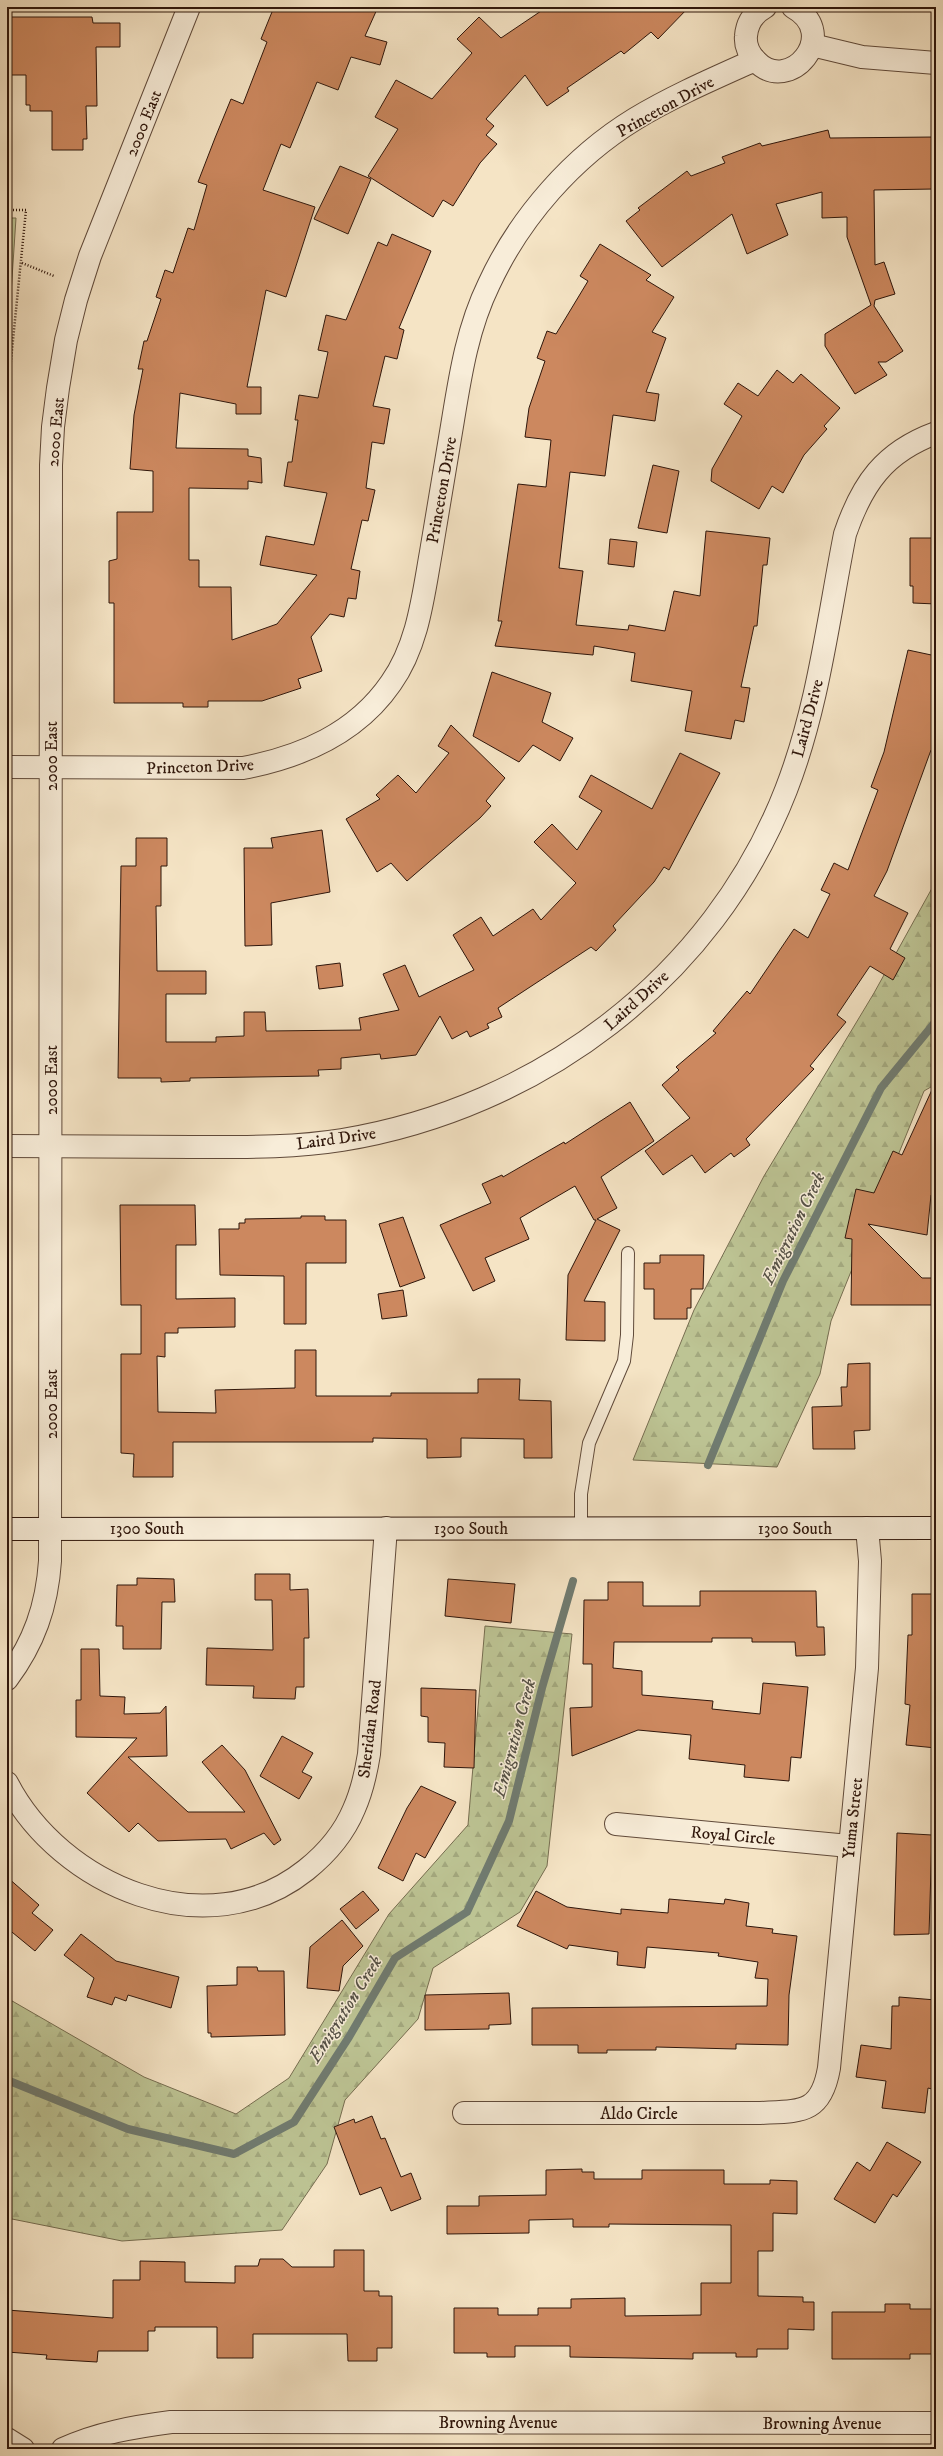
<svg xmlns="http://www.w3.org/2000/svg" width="943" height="2456" font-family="'IM FELL DW Pica',serif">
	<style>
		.grass { fill: #bdc494; stroke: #766d50 }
		.forest { fill: url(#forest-firs); stroke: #766d50 }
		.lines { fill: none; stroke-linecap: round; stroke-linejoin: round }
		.stream { stroke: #707b70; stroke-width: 8 }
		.building { fill: #cc885f; stroke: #2f160b }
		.lane-casing { stroke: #604a3a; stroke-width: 14 }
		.street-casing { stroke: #604a3a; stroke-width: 24 }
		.secondary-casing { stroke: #2f160b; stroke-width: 24 }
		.path { stroke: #2f160b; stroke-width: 2.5; stroke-dasharray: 1 2; stroke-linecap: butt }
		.lane { stroke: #f8edd9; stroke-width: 12 }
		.street { stroke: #f8edd9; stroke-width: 22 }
		.secondary { stroke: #f8edd9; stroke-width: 22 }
		.labels { text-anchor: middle; stroke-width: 3; stroke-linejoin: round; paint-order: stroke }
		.street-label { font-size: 17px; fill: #2f160b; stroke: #f8edd9 }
		.water-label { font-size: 18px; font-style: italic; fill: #555146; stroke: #f8edd9 }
	</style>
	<defs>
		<pattern id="forest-firs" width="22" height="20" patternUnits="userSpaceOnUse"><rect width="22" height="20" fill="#bdc494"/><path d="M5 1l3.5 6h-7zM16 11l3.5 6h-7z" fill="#a3a87e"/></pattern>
	</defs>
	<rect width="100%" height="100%" fill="#f5e4c5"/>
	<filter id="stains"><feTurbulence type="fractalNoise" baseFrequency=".005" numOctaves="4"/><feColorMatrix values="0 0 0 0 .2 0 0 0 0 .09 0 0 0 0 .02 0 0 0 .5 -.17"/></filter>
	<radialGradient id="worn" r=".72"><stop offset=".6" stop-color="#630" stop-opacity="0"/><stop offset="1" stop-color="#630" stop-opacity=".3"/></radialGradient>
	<polygon class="grass" points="7,218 16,218 7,355"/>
	<g class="forest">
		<polygon points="936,881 936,1084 924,1091 831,1321 820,1374 777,1467 633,1460 694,1310 764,1176 874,993"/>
		<polygon points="485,1626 572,1634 547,1866 520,1912 433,1968 418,2019 345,2100 327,2164 282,2230 122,2241 7,2218 7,1998 144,2077 236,2114 289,2078 389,1914 468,1825"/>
	</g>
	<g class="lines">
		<g class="stream">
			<polyline points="708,1465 783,1281 881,1088 936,1021"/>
			<polyline points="7,2080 128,2129 234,2154 294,2122 349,2037 395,1958 467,1912 509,1821 542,1688 573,1581"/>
		</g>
	</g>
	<g class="building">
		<polygon points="274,7 378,7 365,36 387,42 380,65 351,57 338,90 317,82 290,148 281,144 263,190 315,207 286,297 266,290 247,387 261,387 261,414 236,414 236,404 180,393 176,448 248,449 248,456 261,458 262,483 248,481 248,489 189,488 189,560 199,560 199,587 231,587 232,640 277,624 317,575 260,565 266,536 314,545 327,493 284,486 288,462 292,462 298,420 295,420 299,395 318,398 328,352 318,350 326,315 346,320 378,242 387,246 392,234 431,251 399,328 404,330 397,359 385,356 373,406 390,409 384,444 372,442 366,488 375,490 368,521 362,520 351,569 360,571 356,599 348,598 344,617 330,614 311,637 322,671 298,679 301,688 262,701 208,701 208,707 183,707 183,703 114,703 114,603 109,603 109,561 117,559 117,512 153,512 153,471 130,469 134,415 143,369 138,369 144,341 147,341 161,299 156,297 165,270 173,273 188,228 194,230 207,185 198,182 215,138 231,99 243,104 267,42 261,39"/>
		<polygon points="547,7 689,7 658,39 651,32 624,54 621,51 567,88 569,91 547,106 525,75 486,119 494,126 486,135 497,144 480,163 453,206 443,200 433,217 368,176 398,129 375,117 396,80 432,99 472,53 457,39 479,17 501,38"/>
		<polygon points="7,17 92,17 93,23 120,23 120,47 96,47 97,106 86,106 87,139 83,139 83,150 52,150 52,111 30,111 30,105 26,105 26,75 7,75"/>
		<polygon points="828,130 830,138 934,137 934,189 874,190 875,265 884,262 895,294 875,300 874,306 903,351 886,362 878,362 887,375 855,394 825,346 825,334 871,305 847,237 847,217 822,218 822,192 776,204 788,235 747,254 732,214 662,267 626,221 640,210 638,208 687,171 691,176 725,163 722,157 760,143 762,146"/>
		<polygon points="340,166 371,179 348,234 314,219"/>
		<polygon points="600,244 651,275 646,280 674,297 652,332 666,338 646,392 659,394 655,421 613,415 605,476 570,472 559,568 583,571 576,625 628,630 629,625 665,631 674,591 700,596 706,531 770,538 767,565 763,565 757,626 754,626 741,687 750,688 744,722 735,720 731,739 685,731 692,691 631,681 635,653 594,646 593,655 495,646 502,621 498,621 518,484 546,487 551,440 525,437 529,408 545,361 537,358 547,331 556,334 588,281 580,276"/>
		<polygon points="777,370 793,383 801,374 840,408 824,426 827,429 804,455 783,493 772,486 759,509 711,481 712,469 742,416 724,404 738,383 758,396"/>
		<polygon points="653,465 679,471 667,533 638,528"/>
		<polygon points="910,538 936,538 936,604 913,603 913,586 910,586"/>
		<polygon points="610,539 637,542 634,567 608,564"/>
		<polygon points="908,650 936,656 936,710 932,728 936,729 936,751 931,750 887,871 874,896 908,913 890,949 905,958 893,980 870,966 837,1015 846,1022 810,1066 814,1069 746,1139 750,1145 734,1157 731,1153 705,1173 692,1155 663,1175 645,1151 690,1118 662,1085 679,1070 676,1067 716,1033 713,1031 747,991 750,994 794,929 808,938 830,894 821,890 834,863 848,870 878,790 871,787 884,752"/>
		<polygon points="492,672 551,693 542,722 573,738 560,761 533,745 519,762 473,736"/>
		<polygon points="451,725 505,778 486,801 491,806 480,818 407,881 391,863 377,872 346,819 380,799 376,795 398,775 416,793 449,753 438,746"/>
		<polygon points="680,753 720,773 669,870 664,867 654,882 613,926 616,930 596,951 591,947 498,1008 502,1017 487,1024 489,1028 470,1037 467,1031 452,1039 440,1016 416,1055 381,1059 380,1054 341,1058 341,1069 318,1070 319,1076 190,1078 190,1081 161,1082 161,1078 118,1078 121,866 136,866 136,838 167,838 167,866 161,866 161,906 156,906 157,971 206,971 206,994 166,994 166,1042 216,1042 216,1037 244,1036 244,1012 265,1012 266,1031 361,1030 359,1018 399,1010 383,974 405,965 419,997 474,970 453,935 481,917 493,936 533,909 541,920 576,883 534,842 552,824 577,850 602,811 579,797 591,775 652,809"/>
		<polygon points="322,830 330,892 271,903 272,945 245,946 244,848 273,848 271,838"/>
		<polygon points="340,963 343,986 319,989 316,966"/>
		<polygon points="936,1081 936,1198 931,1195 927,1235 868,1224 922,1278 936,1278 936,1305 851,1305 852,1239 845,1238 856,1189 874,1193 893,1151 902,1155"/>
		<polygon points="630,1102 654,1141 601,1177 617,1208 597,1219 620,1230 584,1301 605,1302 605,1341 566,1340 568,1275 596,1220 594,1220 575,1186 520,1218 529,1239 485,1258 495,1281 473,1291 440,1225 491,1203 482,1184 502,1175 503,1177 564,1142 565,1144"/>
		<polygon points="120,1205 195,1205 196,1245 176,1245 176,1299 235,1298 235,1327 178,1328 178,1333 165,1333 165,1357 157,1356 158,1412 216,1413 215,1390 295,1388 295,1350 316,1350 316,1396 391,1396 391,1393 478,1393 478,1379 520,1379 519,1400 551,1401 552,1458 524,1458 524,1439 461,1438 461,1457 427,1458 427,1439 373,1438 373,1442 173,1442 173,1477 133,1477 134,1454 121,1453 121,1354 141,1354 141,1305 121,1305"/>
		<polygon points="301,1216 325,1216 325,1220 346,1220 346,1263 306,1263 306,1324 284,1324 284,1276 220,1275 219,1229 239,1229 239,1223 245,1223 245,1219 301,1218"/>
		<polygon points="403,1217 425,1278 400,1287 379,1224"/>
		<polygon points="660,1255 704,1255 703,1289 691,1289 691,1308 687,1308 687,1319 654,1319 654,1289 644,1289 644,1263 660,1263"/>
		<polygon points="403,1290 407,1316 382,1319 378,1294"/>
		<polygon points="870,1363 870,1430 854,1431 855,1449 813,1449 812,1407 842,1406 841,1387 847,1387 848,1364"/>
		<polygon points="255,1574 290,1574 290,1590 308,1589 309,1638 304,1638 304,1687 296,1687 295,1699 253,1698 254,1686 206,1685 207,1648 273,1650 272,1600 255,1600"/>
		<polygon points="137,1578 174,1579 175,1602 162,1602 161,1649 123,1649 123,1626 116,1626 117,1585 137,1585"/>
		<polygon points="448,1579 515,1584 511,1623 445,1616"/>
		<polygon points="608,1582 643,1582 643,1606 700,1606 700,1591 816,1591 817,1627 824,1627 825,1655 796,1656 795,1642 752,1642 752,1638 712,1638 712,1642 614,1642 613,1668 642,1671 642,1695 713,1701 712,1709 760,1714 763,1683 808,1687 801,1758 791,1757 789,1781 744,1777 745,1765 689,1759 691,1735 638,1730 572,1756 570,1708 592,1707 592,1664 583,1664 584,1600 608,1600"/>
		<polygon points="912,1594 936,1594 936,1748 906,1745 910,1705 905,1704 908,1635 912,1635"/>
		<polygon points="81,1649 99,1649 100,1696 125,1697 124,1714 160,1713 166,1706 167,1756 128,1757 188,1812 245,1812 202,1762 222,1745 245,1770 281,1840 274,1845 264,1833 231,1849 226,1839 158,1841 138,1823 129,1832 87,1793 137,1738 76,1737 76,1700 81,1700"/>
		<polygon points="421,1688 476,1690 474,1768 444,1767 445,1743 428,1742 428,1717 421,1716"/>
		<polygon points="282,1736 313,1753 302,1772 312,1777 299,1799 260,1776"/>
		<polygon points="421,1786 456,1802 425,1858 416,1853 403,1881 378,1868 407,1808"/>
		<polygon points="897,1833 932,1835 929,1934 894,1935"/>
		<polygon points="7,1877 39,1905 32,1913 53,1930 35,1951 7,1928"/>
		<polygon points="363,1891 379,1910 356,1929 340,1909"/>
		<polygon points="536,1891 567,1907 621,1914 621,1909 668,1913 669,1899 724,1904 725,1899 749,1903 746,1926 773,1929 772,1933 797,1936 789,1995 788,2045 736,2044 736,2049 656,2047 656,2050 607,2050 607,2053 578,2053 578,2045 532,2045 532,2008 767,2006 768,1979 755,1978 758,1962 718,1956 719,1953 647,1947 645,1968 617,1965 618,1952 569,1945 567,1949 517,1926"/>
		<polygon points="342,1920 363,1946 343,1966 339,1991 307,1988 310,1947"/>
		<polygon points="81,1934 116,1961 179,1977 171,2008 128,1995 126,2001 115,1997 112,2005 87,1997 94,1978 64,1955"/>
		<polygon points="237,1967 257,1967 258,1971 284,1971 285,2035 211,2037 211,2033 208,2033 207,1986 237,1985"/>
		<polygon points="509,1993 511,2024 489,2025 489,2029 425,2030 425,1995"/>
		<polygon points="899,1997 936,2000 936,2090 928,2088 925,2113 882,2108 886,2081 856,2077 861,2045 891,2049 892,2006 899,2006"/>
		<polygon points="372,2116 381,2139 385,2138 401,2177 411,2173 421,2199 391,2211 381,2187 360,2195 334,2127 354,2119 355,2123"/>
		<polygon points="887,2142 921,2162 897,2197 893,2194 875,2223 834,2199 857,2162 870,2171"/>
		<polygon points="582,2169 582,2172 594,2172 594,2179 642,2179 642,2170 724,2170 724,2184 770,2184 770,2180 797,2181 797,2214 773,2213 773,2251 758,2251 758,2296 803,2297 803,2302 814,2302 814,2330 788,2329 788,2349 757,2349 757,2357 736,2357 736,2353 693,2353 693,2359 570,2357 570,2346 515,2346 515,2357 487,2357 487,2353 454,2353 454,2308 498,2308 498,2315 538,2315 538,2308 571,2308 571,2299 625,2298 625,2316 701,2315 701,2283 731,2283 731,2225 609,2224 609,2227 573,2227 573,2219 529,2220 529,2233 447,2234 447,2206 479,2206 479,2196 546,2195 546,2170"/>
		<polygon points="334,2250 364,2250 364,2291 379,2291 379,2296 392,2296 392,2348 377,2348 377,2361 348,2361 347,2334 253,2334 253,2358 217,2358 217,2327 155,2327 155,2331 148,2331 148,2351 98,2351 97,2362 46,2359 47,2355 7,2352 7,2310 113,2318 113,2280 140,2280 140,2261 185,2262 185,2282 235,2283 235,2266 258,2266 260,2259 283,2259 292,2267 334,2267"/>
		<polygon points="885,2304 910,2304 910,2309 936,2309 936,2354 910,2354 910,2359 832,2359 832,2312 885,2312"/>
	</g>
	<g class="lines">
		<g class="lane-casing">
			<polyline id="lane" points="581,1528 581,1494 589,1443 624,1361 627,1335 628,1253"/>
		</g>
		<g class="street-casing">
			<g id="street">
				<path d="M765 7C754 13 747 23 746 36 745 46 749 54 756 61 789 96 842 34 793 7"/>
				<polyline points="812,45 862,57 936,63"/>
				<path d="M7 767 243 768C301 757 356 734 391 683 418 645 423 597 431 552 438 510 445 468 452 426 460 377 467 329 489 284 520 217 573 157 635 119 673 96 715 78 755 60"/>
				<path d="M7 1146C69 1146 131 1147 192 1147 242 1147 292 1148 342 1140 538 1108 713 978 786 790 818 708 828 620 845 534 862 484 884 452 936 433"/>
				<path d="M7 1679C34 1643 47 1606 50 1561L51 465 53 427 58 388 66 340 76 300 90 256 189 7"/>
				<path d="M7 1783C60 1886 207 1949 306 1870 326 1854 344 1833 354 1809 362 1791 366 1773 369 1754L386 1528"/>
				<polyline points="616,1824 849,1846"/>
				<path d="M464 2113H760C801 2111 821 2114 829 2068L867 1668 870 1561 867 1528"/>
				<polyline points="7,2439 23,2449"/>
				<path d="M63 2449C98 2433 133 2427 171 2422L936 2423"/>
			</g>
		</g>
		<g class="secondary-casing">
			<polyline id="secondary" points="7,1529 936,1528"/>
		</g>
		<g class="path">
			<polyline points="7,210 26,210 9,380 7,491"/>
			<polyline points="22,263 54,276"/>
		</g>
		<use href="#lane" class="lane"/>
		<use href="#street" class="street"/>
		<use href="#secondary" class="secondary"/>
	</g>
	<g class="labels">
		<g class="street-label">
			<text transform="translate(665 106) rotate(-29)" y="6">Princeton Drive</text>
			<text transform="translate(143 123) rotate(-68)" y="6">2000 East</text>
			<text transform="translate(55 432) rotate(-85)" y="6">2000 East</text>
			<text transform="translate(441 490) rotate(-80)" y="6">Princeton Drive</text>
			<text transform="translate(807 718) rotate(-75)" y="6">Laird Drive</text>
			<text transform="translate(51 756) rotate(-90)" y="6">2000 East</text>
			<text transform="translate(200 766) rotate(-2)" y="6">Princeton Drive</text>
			<text transform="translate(636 1000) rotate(-42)" y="6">Laird Drive</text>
			<text transform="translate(51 1080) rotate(-90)" y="6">2000 East</text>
			<text transform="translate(336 1138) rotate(-8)" y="6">Laird Drive</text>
			<text transform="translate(51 1404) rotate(-90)" y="6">2000 East</text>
			<text x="147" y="1534">1300 South</text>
			<text x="471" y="1534">1300 South</text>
			<text x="795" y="1534">1300 South</text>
			<text transform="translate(369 1729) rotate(-83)" y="6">Sheridan Road</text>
			<text transform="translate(852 1818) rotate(-84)" y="6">Yuma Street</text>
			<text transform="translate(733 1835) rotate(5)" y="6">Royal Circle</text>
			<text x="639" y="2119">Aldo Circle</text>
			<text x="498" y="2428">Browning Avenue</text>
			<text x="822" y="2429">Browning Avenue</text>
		</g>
		<g class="water-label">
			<text transform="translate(793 1228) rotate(-64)" y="6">Emigration Creek</text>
			<text transform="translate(514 1738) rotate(-75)" y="6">Emigration Creek</text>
			<text transform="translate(345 2009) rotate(-58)" y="6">Emigration Creek</text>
		</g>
	</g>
	<rect width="943" height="2456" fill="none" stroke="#f5e4c5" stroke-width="24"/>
	<rect x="8" y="8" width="927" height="2440" fill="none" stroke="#2f160b" stroke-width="2"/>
	<rect x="12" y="12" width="919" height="2432" fill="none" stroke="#2f160b"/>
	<rect width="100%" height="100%" filter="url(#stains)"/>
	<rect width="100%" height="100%" fill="url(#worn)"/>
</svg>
